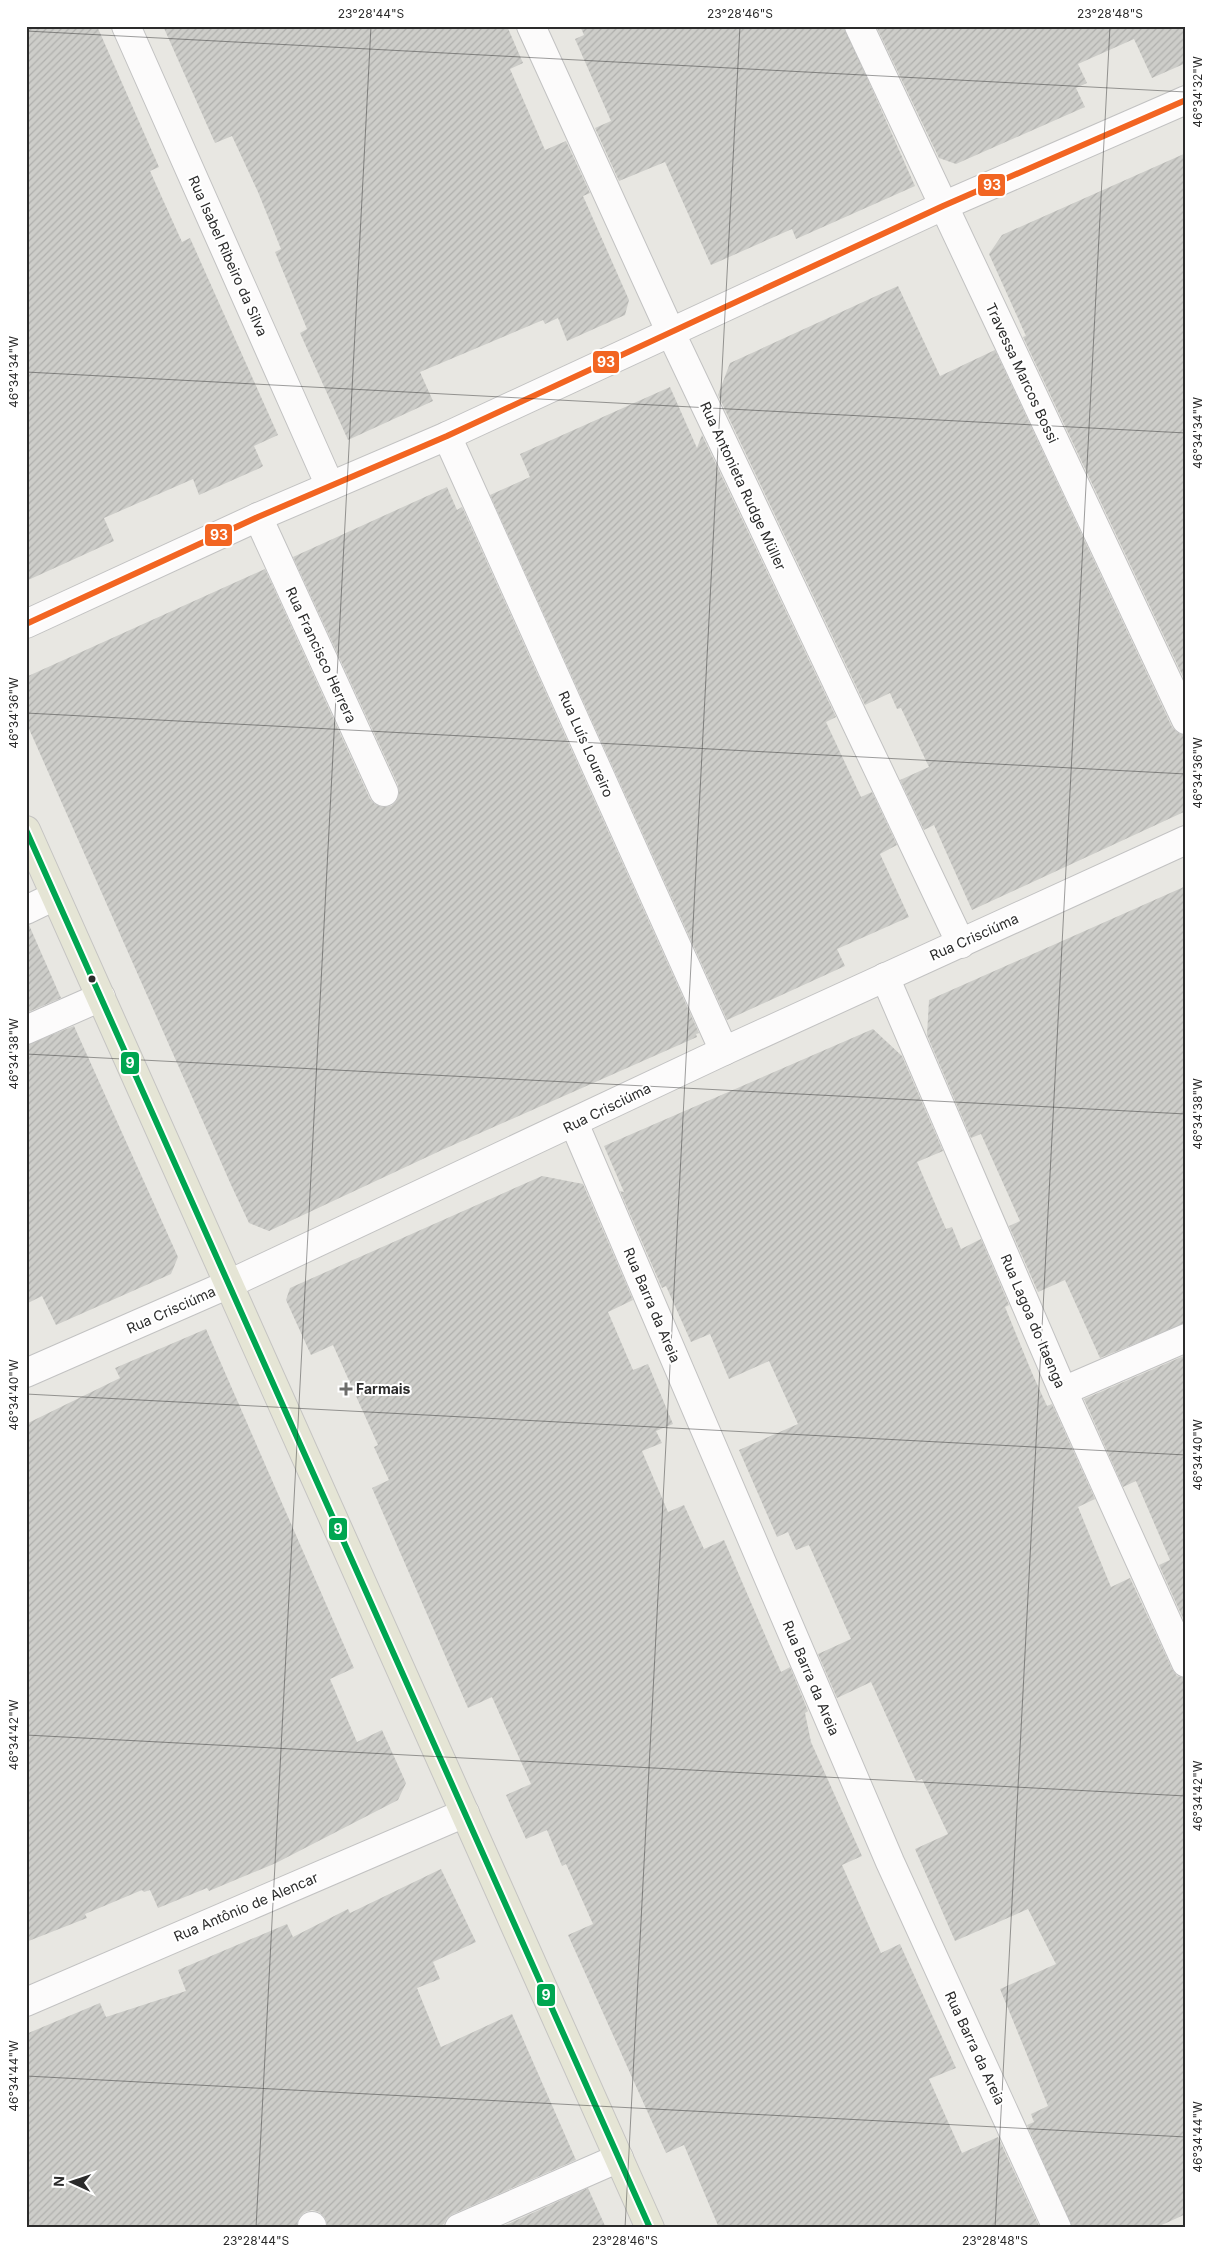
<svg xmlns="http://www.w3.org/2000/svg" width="1212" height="2254" font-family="Inter,sans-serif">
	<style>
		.building { fill: url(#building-hatch) }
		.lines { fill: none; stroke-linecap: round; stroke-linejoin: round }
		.minor-casing { stroke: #c2c2c2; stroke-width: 30 }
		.major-casing { stroke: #c5c4c2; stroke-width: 30 }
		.minor { stroke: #fcfbfb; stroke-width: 28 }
		.major { stroke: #e5e5d5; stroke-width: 28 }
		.bus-1-casing { stroke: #fff; stroke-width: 10 }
		.bus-2-casing { stroke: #fff; stroke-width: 10 }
		.bus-1 { stroke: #00a651; stroke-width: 6 }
		.bus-2 { stroke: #f26522; stroke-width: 6 }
		.ticks { fill: none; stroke: #2b2b2b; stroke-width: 1; stroke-opacity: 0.45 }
		.bus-dot { fill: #2b2b2b; stroke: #fff; stroke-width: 2 }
		.poi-dot { fill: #6d6d6b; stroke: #fff; stroke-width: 2 }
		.labels { text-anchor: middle; stroke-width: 4; stroke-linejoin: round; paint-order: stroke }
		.street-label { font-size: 14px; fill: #2b2b2b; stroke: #fff }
		.poi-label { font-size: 14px; font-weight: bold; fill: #2b2b2b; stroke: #fff; text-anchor: start }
		.line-badge { stroke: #fff; stroke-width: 2 }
		.badge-label { font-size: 14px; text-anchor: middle; font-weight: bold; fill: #fff }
		.neatline { fill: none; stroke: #2b2b2b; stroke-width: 2 }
		.ticks-label { font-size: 12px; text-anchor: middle; fill: #2b2b2b }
	</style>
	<defs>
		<pattern id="building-hatch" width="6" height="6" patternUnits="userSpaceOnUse" patternTransform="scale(1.25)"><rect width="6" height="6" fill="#cdcdc9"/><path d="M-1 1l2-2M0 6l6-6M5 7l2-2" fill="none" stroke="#b0b0ad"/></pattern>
	</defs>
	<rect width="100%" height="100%" fill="#e8e7e2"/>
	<g class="building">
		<polygon points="26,26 97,26 159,167 150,171 182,242 190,238 278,435 254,446 263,466 260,468 199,495 193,479 104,518 114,541 26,581"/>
		<polygon points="163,26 507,26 523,63 510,69 545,150 566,141 590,193 583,196 629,300 625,315 567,341 558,318 545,324 543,320 420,372 433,401 348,440 300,333 307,329 275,252 281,249 258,192 232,136 215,143"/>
		<polygon points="580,26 844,26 915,186 796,239 792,229 711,265 665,162 619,181 595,128 611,121 575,39 584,35"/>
		<polygon points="876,26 1186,26 1186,63 1152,78 1134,39 1078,64 1087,83 1076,88 1085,107 956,164 939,158"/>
		<polygon points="1186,153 1186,683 1023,337 1026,336 989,254 1002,235"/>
		<polygon points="898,286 940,376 995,350 1172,727 1178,733 1186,735 1186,811 972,910 934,825 924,830 900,780 929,767 901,708 897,709 890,693 865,705 718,395 730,363"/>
		<polygon points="670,387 697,448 702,435 836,717 826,722 861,797 872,792 897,845 880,854 909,917 837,949 845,966 727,1020 490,495 530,477 520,454"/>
		<polygon points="447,487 457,510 462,507 699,1033 696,1034 697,1037 442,1150 269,1231 249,1223 232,1187 26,722 26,677 265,569 370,799 375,804 382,807 391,806 396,801 399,794 398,785 293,557"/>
		<polygon points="1186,886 1186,1323 1100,1358 1065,1280 1038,1292 1009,1226 1020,1221 981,1134 971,1138 927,1035 929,1000"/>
		<polygon points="26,925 29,925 61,998 26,1013"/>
		<polygon points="74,1026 178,1257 171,1274 56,1325 42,1296 26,1304 26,1045"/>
		<polygon points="873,1029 902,1056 943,1151 917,1162 946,1229 952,1227 961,1249 981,1239 1009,1305 1005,1307 1032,1373 1047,1406 1052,1404 1095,1499 1078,1507 1111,1587 1130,1578 1172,1669 1177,1676 1186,1678 1186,2214 1155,2228 1072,2228 1027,2125 1034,2122 1031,2114 1048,2106 1000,1989 1056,1964 1028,1909 955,1941 915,1849 948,1834 922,1779 916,1781 871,1682 837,1698 818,1654 851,1639 809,1545 796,1550 788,1532 777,1537 739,1450 798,1424 769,1361 729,1379 710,1334 691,1342 666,1286 662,1288 620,1191 624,1192 604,1146"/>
		<polygon points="542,1176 583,1184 633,1300 608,1312 633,1370 648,1364 673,1424 656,1431 662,1443 642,1451 668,1512 684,1505 704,1549 724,1540 781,1672 790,1667 808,1711 805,1713 811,1742 862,1856 842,1865 881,1953 900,1944 956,2068 929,2079 962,2153 998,2137 1040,2228 719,2228 684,2145 666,2153 568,1935 593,1924 566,1864 562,1866 547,1830 526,1839 506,1795 531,1784 492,1697 468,1708 372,1488 389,1480 374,1447 378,1445 333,1345 311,1355 286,1300 290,1288"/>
		<polygon points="206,1329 354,1668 330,1679 357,1742 382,1730 406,1783 398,1800 276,1863 209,1891 207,1888 158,1908 150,1890 144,1892 142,1890 85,1914 87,1918 26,1942 26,1424 120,1378 115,1368"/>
		<polygon points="1186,1355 1186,1625 1159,1565 1170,1560 1136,1481 1123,1487 1084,1399"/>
		<polygon points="441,1869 476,1942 433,1962 440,1979 417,1988 441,2047 512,2014 576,2160 453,2214 447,2218 444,2224 437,2228 328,2228 325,2218 319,2212 312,2210 305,2212 299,2218 296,2228 26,2228 26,2034 100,2003 106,2017 186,1991 178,1970 287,1924 293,1937 348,1909 350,1913"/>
		<polygon points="588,2188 606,2228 499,2228"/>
	</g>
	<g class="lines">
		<g class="minor-casing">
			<g id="minor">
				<polyline points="126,26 330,486"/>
				<polyline points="531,26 670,331 961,944"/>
				<polyline points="859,26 1186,720"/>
				<polyline points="447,436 724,1051"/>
				<polyline points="258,517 384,792"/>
				<polyline points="26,624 258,517 447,436 943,206 1186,100"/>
				<polyline points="26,910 55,896"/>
				<polyline points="885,977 1063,1391 1186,1663"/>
				<polyline points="26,1030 101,997"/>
				<polyline points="574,1123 890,1862 1057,2228"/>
				<polyline points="26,1373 229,1284 724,1051 1186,840"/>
				<polyline points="1063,1391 1186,1338"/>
				<polyline points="26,2002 465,1813"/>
				<polyline points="312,2226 312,2228"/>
				<polyline points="459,2228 619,2158"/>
			</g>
		</g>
		<g class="major-casing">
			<polyline id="major" points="26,830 650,2228"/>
		</g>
		<use href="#minor" class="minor"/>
		<use href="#major" class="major"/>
		<g class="bus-1-casing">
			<polyline id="bus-1" points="26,830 650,2228"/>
		</g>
		<g class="bus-2-casing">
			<polyline id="bus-2" points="26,624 258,517 447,436 943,206 1186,100"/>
		</g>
		<use href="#bus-1" class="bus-1"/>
		<use href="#bus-2" class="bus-2"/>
	</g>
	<path class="ticks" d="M26 31 1186 92M26 372 1186 433M26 713 1186 774M26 1054 1186 1114M26 1394 1186 1455M26 1735 1186 1796M26 2076 1186 2137M256 2228 371 26M625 2228 740 26M995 2228 1110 26"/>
	<circle class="bus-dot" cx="92" cy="979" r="4.5"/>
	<path class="poi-dot" d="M343.5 1381.5h5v5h5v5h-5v5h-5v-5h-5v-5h5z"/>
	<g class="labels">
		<g class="street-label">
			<text transform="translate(228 256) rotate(66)" y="5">Rua Isabel Ribeiro da Silva</text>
			<text transform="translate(1022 373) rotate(65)" y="5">Travessa Marcos Bossi</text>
			<text transform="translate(743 486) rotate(65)" y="5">Rua Antonieta Rudge Müller</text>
			<text transform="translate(321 655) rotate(65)" y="5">Rua Francisco Herrera</text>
			<text transform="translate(586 744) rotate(66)" y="5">Rua Luís Loureiro</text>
			<text transform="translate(974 937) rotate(-24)" y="5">Rua Crisciúma</text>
			<text transform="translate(607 1108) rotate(-26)" y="5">Rua Crisciúma</text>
			<text transform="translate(652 1305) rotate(67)" y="5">Rua Barra da Areia</text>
			<text transform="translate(171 1310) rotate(-24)" y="5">Rua Crisciúma</text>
			<text transform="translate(1033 1321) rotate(67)" y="5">Rua Lagoa do Itaenga</text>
			<text transform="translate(811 1678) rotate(67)" y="5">Rua Barra da Areia</text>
			<text transform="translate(246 1907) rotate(-23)" y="5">Rua Antônio de Alencar</text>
			<text transform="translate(975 2048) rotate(65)" y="5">Rua Barra da Areia</text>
		</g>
		<g class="poi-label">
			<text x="356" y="1394">Farmais</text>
		</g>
	</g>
	<g class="line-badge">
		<rect x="977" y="173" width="29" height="24" rx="5" fill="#f26522"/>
		<rect x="592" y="350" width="28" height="24" rx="5" fill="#f26522"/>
		<rect x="204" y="523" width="29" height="24" rx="5" fill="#f26522"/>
		<rect x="120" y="1051" width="20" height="24" rx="5" fill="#00a651"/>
		<rect x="328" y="1517" width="20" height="24" rx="5" fill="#00a651"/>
		<rect x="536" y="1983" width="20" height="24" rx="5" fill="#00a651"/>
	</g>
	<g class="badge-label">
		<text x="992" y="190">93</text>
		<text x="606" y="367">93</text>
		<text x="219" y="540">93</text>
		<text x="130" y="1068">9</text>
		<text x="338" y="1534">9</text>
		<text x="546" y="2000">9</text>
	</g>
	<rect width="1212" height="2254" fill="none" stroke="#ffffff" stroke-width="55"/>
	<g transform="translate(72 2182) rotate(273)" stroke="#ffffff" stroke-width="4" paint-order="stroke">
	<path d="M0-4L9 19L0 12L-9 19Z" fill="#2b2b2b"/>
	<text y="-8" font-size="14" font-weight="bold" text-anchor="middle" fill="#2b2b2b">N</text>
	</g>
	<rect x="28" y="28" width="1156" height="2198" class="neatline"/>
	<g class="ticks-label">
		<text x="371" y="18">23°28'44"S</text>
		<text x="740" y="18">23°28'46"S</text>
		<text x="1110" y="18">23°28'48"S</text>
		<text transform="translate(1198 92) rotate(-90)" y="4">46°34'32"W</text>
		<text transform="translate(14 372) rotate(-90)" y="4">46°34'34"W</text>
		<text transform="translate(1198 433) rotate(-90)" y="4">46°34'34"W</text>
		<text transform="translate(14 713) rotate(-90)" y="4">46°34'36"W</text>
		<text transform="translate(1198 773) rotate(-90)" y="4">46°34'36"W</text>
		<text transform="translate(14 1054) rotate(-90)" y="4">46°34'38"W</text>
		<text transform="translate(1198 1114) rotate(-90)" y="4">46°34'38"W</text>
		<text transform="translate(14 1395) rotate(-90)" y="4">46°34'40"W</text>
		<text transform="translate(1198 1455) rotate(-90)" y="4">46°34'40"W</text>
		<text transform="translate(14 1735) rotate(-90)" y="4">46°34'42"W</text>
		<text transform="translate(1198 1796) rotate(-90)" y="4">46°34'42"W</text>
		<text transform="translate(14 2076) rotate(-90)" y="4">46°34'44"W</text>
		<text transform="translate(1198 2137) rotate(-90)" y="4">46°34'44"W</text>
		<text x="256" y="2245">23°28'44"S</text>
		<text x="625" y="2245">23°28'46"S</text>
		<text x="995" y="2245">23°28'48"S</text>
	</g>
</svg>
